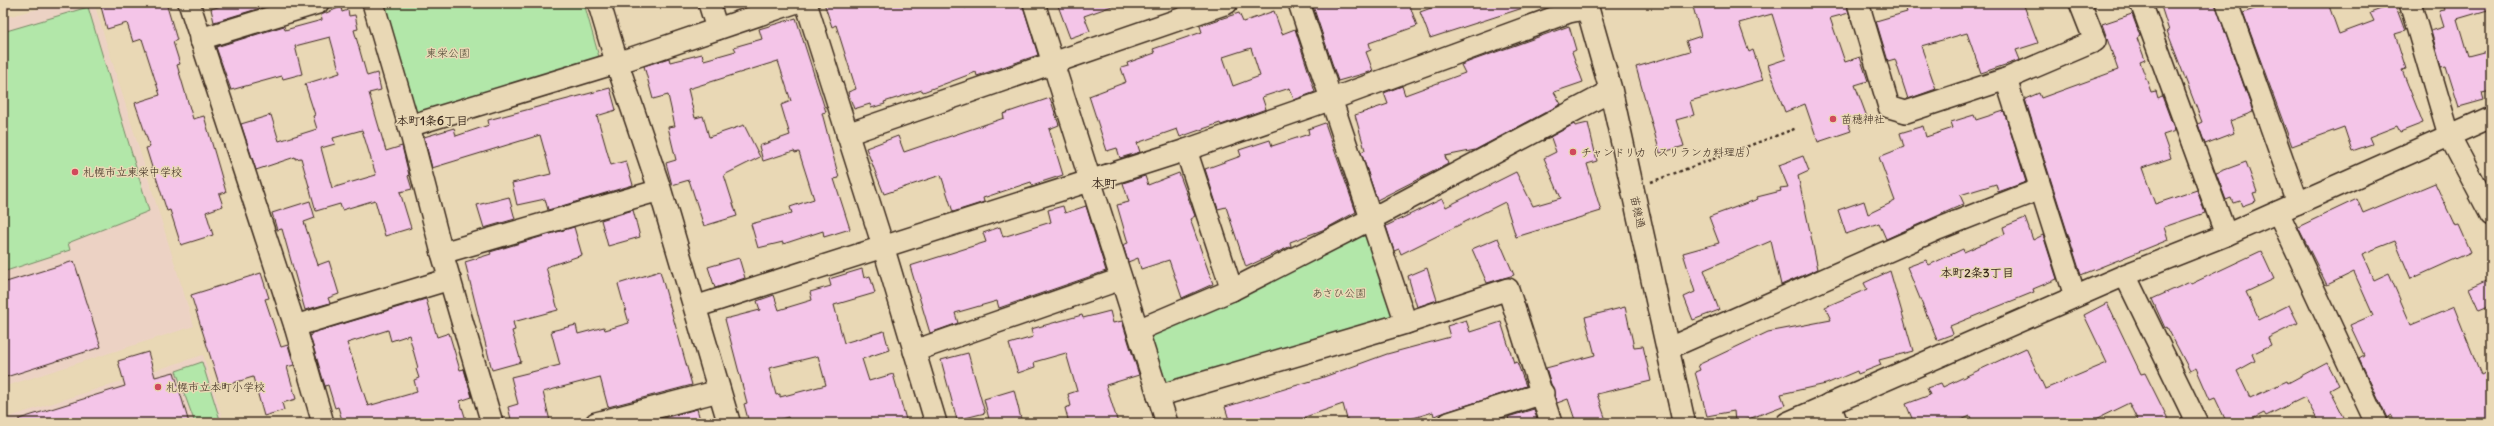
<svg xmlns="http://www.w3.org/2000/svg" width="2494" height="426" font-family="Delius,'Klee One',sans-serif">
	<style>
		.built { fill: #ecd2c4 }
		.green { fill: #b2e7a9; stroke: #768864 }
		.building { fill: #f4c5e8; stroke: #3b2a1e; fill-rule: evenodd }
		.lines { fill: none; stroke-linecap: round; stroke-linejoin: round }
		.minor-casing { stroke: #3b2a1e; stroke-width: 24 }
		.tertiary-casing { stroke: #3b2a1e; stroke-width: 25 }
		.path { stroke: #3b2a1e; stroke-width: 2.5; stroke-dasharray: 3 3; stroke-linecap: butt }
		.minor { stroke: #e9d8b5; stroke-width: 21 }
		.tertiary { stroke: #e9d8b5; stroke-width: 22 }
		.poi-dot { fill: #d1495b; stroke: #e9d8b5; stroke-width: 1.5 }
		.labels { text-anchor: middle; stroke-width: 3; stroke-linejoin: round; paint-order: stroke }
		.park-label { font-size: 11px; fill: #4d4633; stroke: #e9d8b5 }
		.poi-label { font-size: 11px; fill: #3b2a1e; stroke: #e9d8b5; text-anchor: start }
		.street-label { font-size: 11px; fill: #3b2a1e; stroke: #e9d8b5 }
		.neighbourhood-label { font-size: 12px; font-weight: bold; fill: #3b2a1e; stroke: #e9d8b5 }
		.quarter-label { font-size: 13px; font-weight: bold; fill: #3b2a1e; stroke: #e9d8b5 }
	</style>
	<rect width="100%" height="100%" fill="#e9d8b5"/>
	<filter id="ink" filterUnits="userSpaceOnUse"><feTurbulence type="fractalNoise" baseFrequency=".025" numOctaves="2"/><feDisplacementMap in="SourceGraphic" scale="8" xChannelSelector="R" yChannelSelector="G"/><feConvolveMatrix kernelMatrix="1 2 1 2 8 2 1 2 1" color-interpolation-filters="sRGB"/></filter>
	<g filter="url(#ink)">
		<g class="built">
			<polygon points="61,3 94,3 194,326 3,387 3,18"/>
			<polygon points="203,355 224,423 3,423 3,419"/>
		</g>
		<g class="green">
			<polygon points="381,3 584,3 599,57 417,114 411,109"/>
			<polygon points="88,7 149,211 68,243 70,250 3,272 3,32"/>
			<polygon points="1360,235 1367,237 1393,316 1168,389 1152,340 1154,334"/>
			<polygon points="202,362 221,423 195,423 176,371"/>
		</g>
		<g class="building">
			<polygon points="100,3 166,3 177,40 173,42 180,64 177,65 193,119 204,116 226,192 219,194 223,206 206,212 213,235 181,245 170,210 167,211 156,177 155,177 146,148 150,147 135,103 160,95 142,39 133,42 127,23 107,29"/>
			<polygon points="232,3 277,3 214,22 211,9"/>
			<polygon points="824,3 964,3 965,8 981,3 1022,3 1038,55 977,76 976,72 923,92 922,90 884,102 885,104 871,108 870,104 854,109 848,92 856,89 836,25 832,27"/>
			<polygon points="1057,3 1115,3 1115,5 1084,16 1090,31 1070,38"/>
			<polygon points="1312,3 1335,3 1337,7 1348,3 1409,3 1417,26 1369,43 1371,50 1366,52 1373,71 1338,81"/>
			<polygon points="1445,3 1529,3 1529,6 1430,38 1420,12"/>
			<polygon points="1692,3 1846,3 1849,13 1830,18 1845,62 1860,57 1868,81 1855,85 1867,117 1848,124 1851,131 1818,142 1805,104 1785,112 1768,65 1786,59 1772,14 1739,23 1749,52 1753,50 1763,80 1690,101 1694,115 1676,120 1684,146 1660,153 1636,67 1690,51 1686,41 1701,36"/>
			<polygon points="1904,3 2023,3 2038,43 2016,50 2020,60 1981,73 1967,33 1921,46 1936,89 1908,99 1895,59 1888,61 1876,21 1907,12"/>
			<polygon points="2160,3 2215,3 2253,112 2230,121 2234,133 2205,144 2198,124 2202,122 2167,31 2169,31"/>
			<polygon points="2271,3 2328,3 2339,34 2374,21 2370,13 2395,4 2405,31 2395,34 2406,69 2402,70 2423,123 2400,132 2397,126 2369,137 2372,144 2352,151 2344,127 2292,146 2243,13"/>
			<polygon points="2443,3 2491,3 2491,9 2457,19 2468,56 2491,50 2491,91 2482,93 2484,100 2459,107 2446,66 2441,67 2431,31 2444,27 2439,11 2445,10"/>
			<path d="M341 7 342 12 348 10 349 16 355 15 358 29 354 30 367 76 377 73 381 90 369 93 386 151 402 146 409 175 408 176 412 189 400 192 411 228 385 236 375 200 342 210 340 204 316 211 301 158 295 159V157L256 170 241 124 271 115 279 141 317 129 313 116 315 115 305 84 340 73 330 37 295 46 302 74 283 79 282 76 231 90 216 47 284 26 285 30 322 20 321 15ZM362 130 376 175 332 188 321 148 335 144 333 138Z"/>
			<path d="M1274 11 1282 34 1295 29 1315 92 1294 100 1290 88 1262 97 1266 109 1221 125 1220 123 1180 137 1177 129 1137 143 1140 152 1120 158 1117 148 1107 151 1089 96 1126 82 1121 68 1128 66 1127 63 1155 53 1153 49 1202 32 1200 26 1220 19 1239 13 1243 22ZM1251 48 1260 76 1233 86 1223 57Z"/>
			<polygon points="2132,14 2140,36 2137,38 2145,60 2140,62 2151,92 2156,91 2158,98 2162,96 2175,131 2163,135 2171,158 2142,168 2155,204 2197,190 2205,213 2164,227 2168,240 2081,275 2025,99 2039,93 2041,98 2118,70 2102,24"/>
			<polygon points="796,18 826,112 822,113 839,178 834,179 850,229 824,237 823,231 783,244 783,242 758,248 751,224 792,213 790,207 814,199 799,152 795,153 794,151 763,161 759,146 790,135 781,105 791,101 778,61 688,89 695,118 703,116 709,137 744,125 760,157 724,175 737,216 704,226 689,180 672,185 666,163 676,160 668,127 675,126 668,95 653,99 644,66 669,58 670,62 702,54 704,60 736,51 734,47 762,39 759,29"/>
			<polygon points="1569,26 1576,50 1572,52 1583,82 1554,92 1561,104 1475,150 1445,156 1448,164 1377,200 1361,152 1365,150 1355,115 1388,104 1384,93 1402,86 1405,95 1465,73 1461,65 1471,61"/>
			<polygon points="610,88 616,110 597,116 611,165 626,161 633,185 548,210 545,199 517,205 512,183 551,174 540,135 432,168 424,137 454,128 456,136 489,125 488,120"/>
			<polygon points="1050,98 1059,125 1049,129 1063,175 1032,185 1031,182 983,198 984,202 953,212 941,175 884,194 866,148 898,136 904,152 1004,118 1003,114"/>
			<polygon points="2004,111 2026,182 1998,192 1996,184 1960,195 1964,204 1886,239 1879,223 1846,234 1838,210 1864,201 1868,214 1895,201 1879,157 1904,147 1900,133 1923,126 1926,137 1953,128 1951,122 1974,115 1976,120"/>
			<polygon points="1325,123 1356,212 1325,229 1290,242 1291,246 1246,267 1226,207 1218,209 1205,169 1241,156 1239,150 1270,140 1272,146 1309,134 1308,129"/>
			<polygon points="1588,123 1597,161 1587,164 1601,211 1516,237 1505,202 1401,254 1399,249 1394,251 1386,226 1442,199 1446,207 1516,172 1533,206 1561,198 1544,158 1556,152 1551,138 1543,141 1574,124 1575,126"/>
			<polygon points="1803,156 1809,171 1798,176 1818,269 1781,285 1771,241 1704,270 1719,310 1693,320 1684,297 1695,292 1683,253 1719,243 1709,217 1758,199 1757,197 1781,191 1780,188 1788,187 1779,165"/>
			<polygon points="2246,162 2257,192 2253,193 2256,201 2242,206 2240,201 2233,203 2231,198 2226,200 2216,173"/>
			<polygon points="1179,173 1195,216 1190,219 1213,284 1182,298 1169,260 1141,269 1138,258 1128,262 1123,245 1128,243 1117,205 1129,202 1123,183 1145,176 1148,185"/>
			<polygon points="2435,183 2455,226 2459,225 2471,252 2411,279 2395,241 2362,254 2374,281 2389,274 2411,325 2454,307 2481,375 2491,370 2491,423 2395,423 2392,415 2387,418 2359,358 2364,355 2350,325 2373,315 2354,272 2327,285 2298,227 2357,199 2363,213"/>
			<polygon points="509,197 515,219 484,228 477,205"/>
			<polygon points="310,201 315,218 304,222 318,265 329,261 339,294 328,298 330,303 305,310 282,229 277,230 272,213"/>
			<polygon points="1063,206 1065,213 1086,206 1106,271 999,308 997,301 955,313 958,323 930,333 910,266 986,242 983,233 1000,227 1003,237 1051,222 1048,210"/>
			<polygon points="633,210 640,237 608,246 601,220"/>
			<polygon points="2025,218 2033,240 2043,235 2057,279 2033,289 2034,292 1950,326 1953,334 1937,340 1907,267 1926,260 1929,265 1963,249 1964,252 2005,234 2003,227"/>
			<polygon points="574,227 582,255 546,267 558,310 513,322 515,330 512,331 521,362 492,370 465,262 491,254 490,252"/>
			<polygon points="1498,238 1514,275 1487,283 1472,249"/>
			<polygon points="2261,251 2274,279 2246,292 2259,320 2289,305 2298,323 2268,338 2271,345 2252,354 2255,361 2237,371 2250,398 2287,381 2288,383 2327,362 2339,385 2330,390 2347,423 2319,423 2305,397 2266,416 2264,413 2244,423 2227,423 2215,398 2210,400 2196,368 2190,371 2167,327 2165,328 2152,299 2190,282 2191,284"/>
			<polygon points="739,258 745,278 715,288 708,267"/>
			<polygon points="74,261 101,347 3,378 3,283"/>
			<polygon points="1427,268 1437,300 1417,307 1408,276"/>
			<path d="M862 269 864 278 870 276 875 293 834 305 844 343 884 331 889 350 862 359 869 381 893 374 907 423H790L788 417 767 423H749L744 404 747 403 725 319 760 310 757 301 774 295 779 310 812 300 810 292 831 286 829 279ZM818 356 826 385 780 397V394L776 395 769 368Z"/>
			<polygon points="660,271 692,385 608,407 600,377 543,392 550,421 512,423 508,407 518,404 511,377 560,365 551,331 576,325 578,334 604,327 605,330 629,323 618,284"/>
			<polygon points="1890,271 1913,351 1879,360 1881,365 1858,374 1857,371 1826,384 1781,394 1785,405 1746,420 1735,422 1734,411 1707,416 1695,372 1700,370 1698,365 1768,332 1831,320 1825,307 1867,289 1864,283"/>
			<polygon points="261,273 269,298 265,299 281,347 288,345 294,365 287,367 296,399 282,403 284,410 264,416 253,377 220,387 191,295"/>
			<polygon points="2491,278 2491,305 2479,310 2469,288"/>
			<path d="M426 299 437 337 449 333 460 370 464 369 472 397 460 401 467 423H343L338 407 335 408 328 385 325 386 310 336 312 333ZM388 330 391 341 409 335 418 368 416 369 419 378 414 380 417 392 368 406 347 343Z"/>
			<polygon points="2107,303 2141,374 2145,373 2170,423 2139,423 2129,403 2088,423 1973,423 1970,416 1955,423 1914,423 1906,404 1930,395 1927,388 1941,383 1943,387 2026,348 2045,389 2107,363 2084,315"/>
			<polygon points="1625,307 1634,347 1643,346 1651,381 1597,394 1607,423 1576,423 1568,399 1557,403 1546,368 1595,355 1585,317"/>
			<polygon points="1110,311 1113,323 1122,321 1139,375 1106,385 1118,423 1069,423 1065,408 1071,406 1068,394 1077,391 1066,353 1034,362 1035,367 1018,373 1009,344 1033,337 1031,329 1082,315 1083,318"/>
			<polygon points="1466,320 1470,332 1501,322 1514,363 1517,362 1526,386 1434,416 1433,412 1397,423 1348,423 1343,404 1305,417 1306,423 1230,423 1225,407 1321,378 1387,354 1450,337 1447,326"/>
			<polygon points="148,352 155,377 174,372 189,423 19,423 19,419 125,386 118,361"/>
			<polygon points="968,353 985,413 957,420 941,360"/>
			<polygon points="1014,390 1022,423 990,423 984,399"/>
			<polygon points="697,409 701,423 661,423 660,419"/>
			<polygon points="1534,409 1538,423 1510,423 1508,417"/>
		</g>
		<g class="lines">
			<g class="minor-casing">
				<g id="minor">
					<polyline points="189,3 295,326 323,423"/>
					<polyline points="373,3 409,126 442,253 492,423"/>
					<polyline points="709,3 717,29"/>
					<polyline points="806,3 883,246 936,423"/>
					<polyline points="1034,3 1167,423"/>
					<polyline points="1299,3 1406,323 1508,289 1551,423"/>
					<polyline points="1858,3 1889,107 1906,112 2006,79 2075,296"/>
					<polyline points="2141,3 2226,235"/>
					<polyline points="2227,3 2298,203"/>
					<polyline points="2410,3 2449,135 2491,215"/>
					<polyline points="200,39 318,3"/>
					<polyline points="2006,79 2095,41 2080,3"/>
					<polyline points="409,126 629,59 794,3"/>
					<polyline points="847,134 1227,3"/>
					<polyline points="1186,150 1232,290"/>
					<polyline points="2278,212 2376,423"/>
					<polyline points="442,253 660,190"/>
					<polyline points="2125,275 2197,423"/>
					<polyline points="695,307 1186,150 1332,99 1569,12 1588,8"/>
					<polyline points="295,326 450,279"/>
					<polyline points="1138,330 1232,290 1371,219 1611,91"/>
					<polyline points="1669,348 1938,229 2040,189"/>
					<polyline points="914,351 1121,279"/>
					<polyline points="1158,396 1406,323"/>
					<polyline points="1829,404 1837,423"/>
					<polyline points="596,423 719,391"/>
					<polyline points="1449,423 1543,393"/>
					<polyline points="1787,423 2125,275 2226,235 2491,117"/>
				</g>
			</g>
			<g class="tertiary-casing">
				<g id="tertiary">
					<polyline points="599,3 617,63 660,190 729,423"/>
					<polyline points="1586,3 1611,91 1684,423"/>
				</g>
			</g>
			<polyline class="path" points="1651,182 1797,128"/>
			<use href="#minor" class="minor"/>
			<use href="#tertiary" class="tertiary"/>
		</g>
	</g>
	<g class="poi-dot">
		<circle cx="1833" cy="119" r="4"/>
		<circle cx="1573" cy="152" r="4"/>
		<circle cx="75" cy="172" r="4"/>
		<circle cx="158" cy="387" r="4"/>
	</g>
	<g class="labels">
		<g class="park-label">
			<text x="448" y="57">東栄公園</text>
			<text x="1339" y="297">あさひ公園</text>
		</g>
		<g class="poi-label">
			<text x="1841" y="123">苗穂神社</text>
			<text x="1581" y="156">チャンドリカ（スリランカ料理店）</text>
			<text x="83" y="176">札幌市立東栄中学校</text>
			<text x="166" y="391">札幌市立本町小学校</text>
		</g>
		<g class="street-label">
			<text transform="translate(1638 212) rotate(77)" y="4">苗穂通</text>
		</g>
		<g class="neighbourhood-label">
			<text x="432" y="125">本町1条6丁目</text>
			<text x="1977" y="277">本町2条3丁目</text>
		</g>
		<g class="quarter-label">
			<text x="1104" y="188">本町</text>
		</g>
	</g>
	<rect width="2494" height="426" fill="none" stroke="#e9d8b5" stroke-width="16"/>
	<rect x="8" y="8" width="2478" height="410" fill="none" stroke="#3b2a1e" stroke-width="1.5" filter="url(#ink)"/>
</svg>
